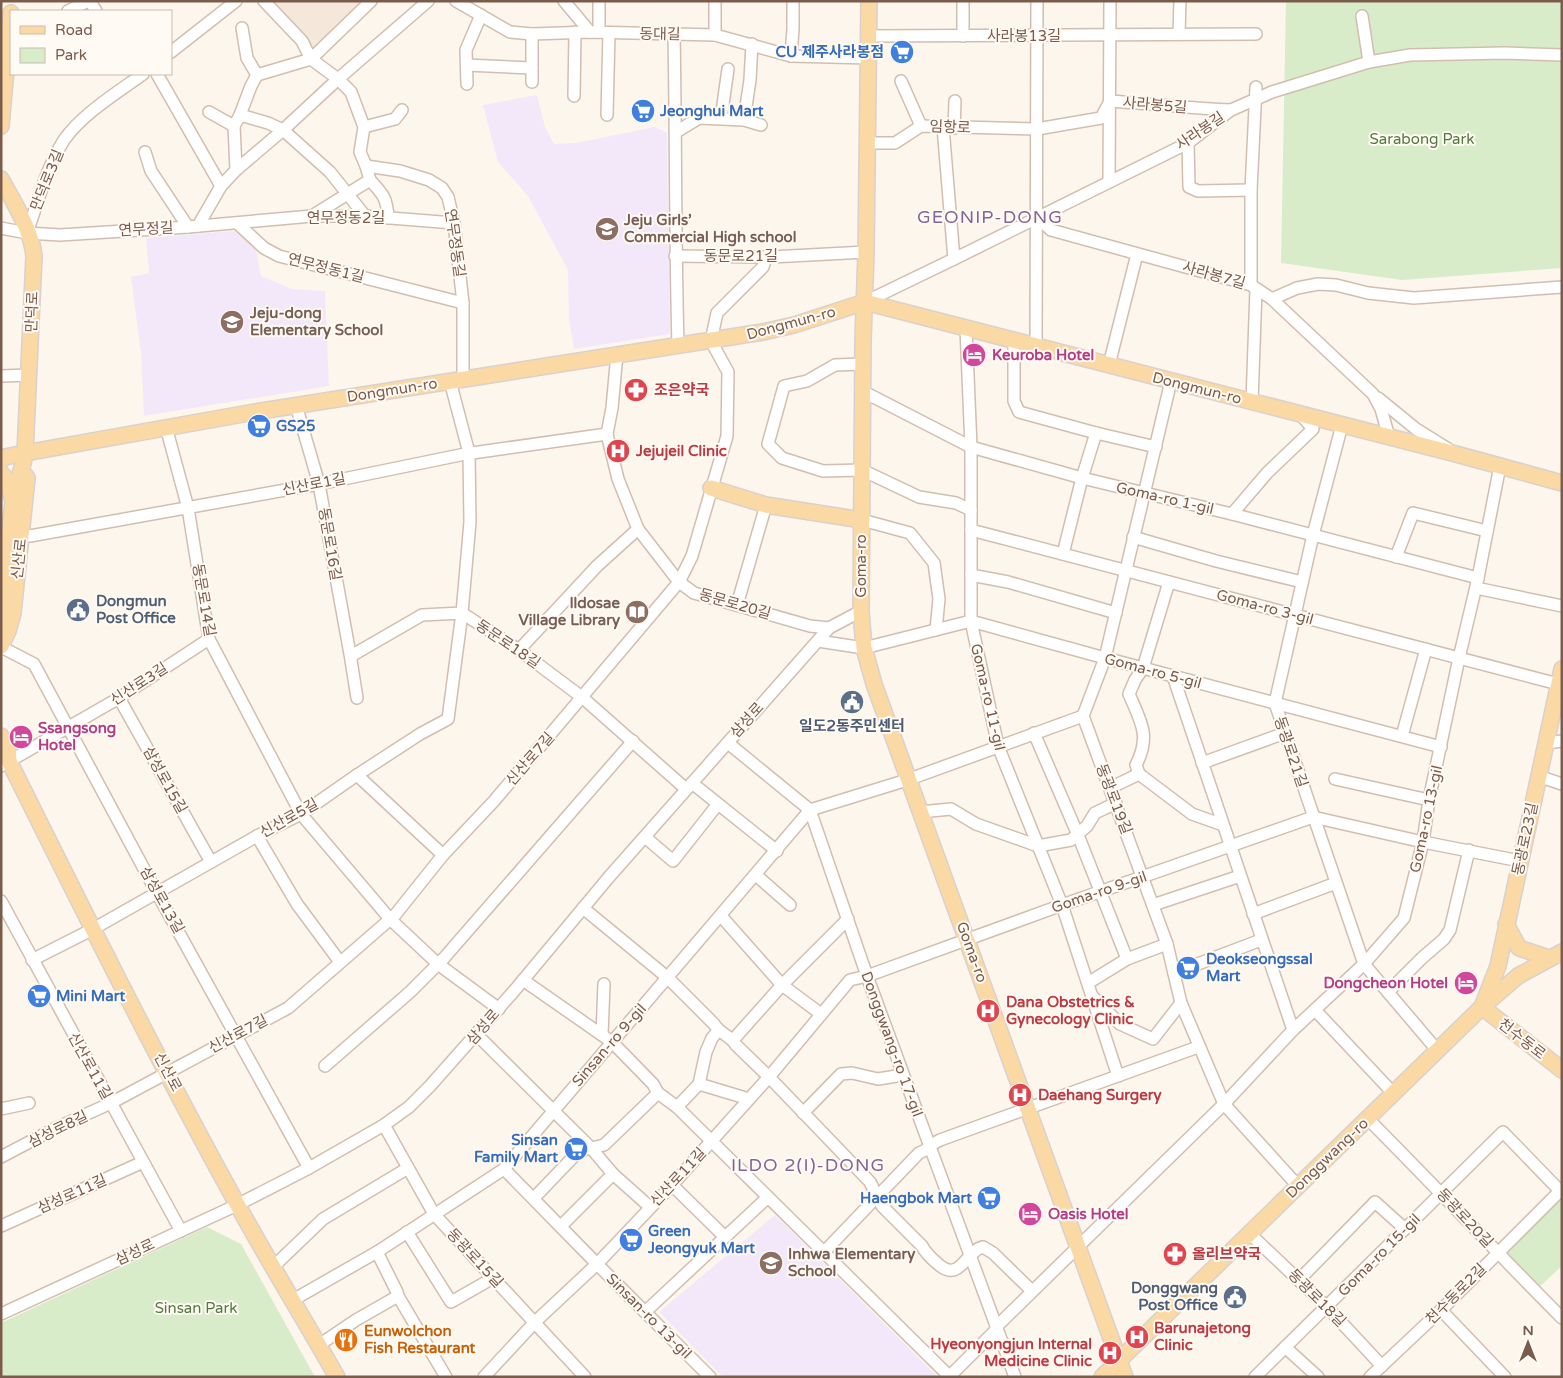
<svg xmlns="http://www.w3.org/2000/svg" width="1563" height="1378" font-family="'Varela Round','Noto Sans KR',sans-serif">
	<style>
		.residential { fill: #f5e8da }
		.education { fill: #f3e8fa }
		.green { fill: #d8ecc9 }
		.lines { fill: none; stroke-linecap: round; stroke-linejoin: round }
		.minor-casing { stroke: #d1beb0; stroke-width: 14 }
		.major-casing { stroke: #dad1cd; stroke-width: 18 }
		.minor { stroke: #fff; stroke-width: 11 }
		.major { stroke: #fbd9a5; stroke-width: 15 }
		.labels { text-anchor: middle; stroke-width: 4; stroke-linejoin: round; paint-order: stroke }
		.street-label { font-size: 15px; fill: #7a5c4d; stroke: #fffaf3 }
		.shop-label { font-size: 15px; font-weight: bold; fill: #366cbe; stroke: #fffaf3; text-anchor: start }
		.park-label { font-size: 15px; fill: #537a41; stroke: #fffaf3 }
		.education-label { font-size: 15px; font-weight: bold; fill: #785e54; stroke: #fffaf3; text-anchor: start }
		.hotel-label { font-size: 15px; font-weight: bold; fill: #b23c85; stroke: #fffaf3; text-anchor: start }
		.health-label { font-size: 15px; font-weight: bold; fill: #be3a42; stroke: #fffaf3; text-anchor: start }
		.service-label { font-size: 15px; font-weight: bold; fill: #4e5e75; stroke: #fffaf3; text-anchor: start }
		.food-label { font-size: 15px; font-weight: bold; fill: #c56008; stroke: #fffaf3; text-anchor: start }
		.quarter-label { font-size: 18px; letter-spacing: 1px; fill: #846695; stroke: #fffaf3 }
	</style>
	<rect width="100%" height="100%" fill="#fdf6ec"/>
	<polygon class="residential" points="274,1 366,1 313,47"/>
	<g class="education">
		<polygon points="537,95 545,127 554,144 576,143 655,127 667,133 670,334 574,349 569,319 568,270 528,196 498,162 483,105"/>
		<polygon points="234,231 256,249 261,276 292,289 325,291 329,386 144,416 141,353 131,277 149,273 146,238"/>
		<polygon points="775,1215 938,1377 723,1377 659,1312"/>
	</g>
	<g class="green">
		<polygon points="1286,1 1562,1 1562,268 1402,280 1281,263"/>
		<polygon points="1562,1196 1562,1266 1537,1289 1501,1253"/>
		<polygon points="207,1227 241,1244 315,1377 1,1377 1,1323"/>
	</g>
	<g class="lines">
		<g class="minor-casing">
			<g id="minor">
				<polyline points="90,1 96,11"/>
				<polyline points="264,1 302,41 311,59 371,1"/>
				<polyline points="456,1 510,32 532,34 590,32 715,35 791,56 869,58"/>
				<polyline points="564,1 590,32"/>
				<polyline points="599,1 599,32"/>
				<polyline points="715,1 715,35"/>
				<polyline points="68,11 88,1"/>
				<polyline points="1362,16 1369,62"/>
				<polyline points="242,28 247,58 257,75"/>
				<polyline points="1179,33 1180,1"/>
				<polyline points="532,34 532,82"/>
				<path d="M674 34C676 138 675 241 678 345"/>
				<polyline points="869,36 1256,34"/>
				<polyline points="963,36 963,1"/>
				<polyline points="171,52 236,1"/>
				<polyline points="791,56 793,29 793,1"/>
				<polyline points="467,65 532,68"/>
				<polyline points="157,74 221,186"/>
				<polyline points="257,75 311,59 338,79 351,92 364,127 360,152 366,166 370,180 312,216"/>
				<polyline points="901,81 921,126"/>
				<polyline points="467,84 466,50 481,15"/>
				<polyline points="574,96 575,32"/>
				<polyline points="209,112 234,126"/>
				<polyline points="240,115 268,123 283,130 330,172 365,216"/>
				<polyline points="607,115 609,33"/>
				<polyline points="721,118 728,69"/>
				<polyline points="744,120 750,80 752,44"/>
				<polyline points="364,127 395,119 402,110"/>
				<polyline points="943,127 954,259"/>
				<polyline points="954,128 955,101"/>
				<polyline points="676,132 699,118 744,120 761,125"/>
				<path d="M868 143H895L921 126 1037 129 1101 118 1110 101C1150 104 1190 108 1231 110"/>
				<polyline points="1188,143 1189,187 1198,191 1251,190"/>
				<polyline points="145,152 151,171 188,227"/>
				<polyline points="366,166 400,171 429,180 442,188 448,197 454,223 463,303 463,379"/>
				<polyline points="236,170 234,126 240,115 251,86 257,75"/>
				<path d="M370 180C383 194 387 198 388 218"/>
				<polyline points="1109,182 1110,1"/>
				<polyline points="1037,217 1051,230 1251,285 1272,299 1373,394 1381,409 1389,437"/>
				<polyline points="237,223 264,248 279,256 463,303"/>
				<polyline points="198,226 221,186 236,170 283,130 338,79 428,1"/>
				<polyline points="1,228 27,233 60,235 188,227 312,216 365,216 454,223"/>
				<path d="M27 233C38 202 46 168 64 140 82 114 118 92 143 74"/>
				<polyline points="675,256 771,257 866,252"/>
				<polyline points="1251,285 1251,190 1256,87"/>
				<polyline points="1272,299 1297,288 1318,284 1336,285 1368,293 1414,298 1562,287"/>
				<polyline points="865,302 954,259 1188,143 1231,110 1272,92 1369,62 1410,55 1505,53 1562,55"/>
				<polyline points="966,328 971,447 971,621 998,746 1062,905 1118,1076"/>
				<polyline points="1014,341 1014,401 1019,412 1096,433 1156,447"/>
				<polyline points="1036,347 1037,1"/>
				<polyline points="617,354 612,408 607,434 618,479 638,529 679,582 694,593 810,626 829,628"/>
				<polyline points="862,364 835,365 807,381 784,386 768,444 782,458 823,471 862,470 919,497 956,503 971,510"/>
				<polyline points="1109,365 1137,254"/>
				<polyline points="1,376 29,375"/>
				<polyline points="450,381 469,453 470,522 462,613 519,650 583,698 686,789"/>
				<polyline points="1171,381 1105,658 1083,716 1167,944 1181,1003 1224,1104 1298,1186"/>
				<polyline points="862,391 971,447 1082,478 1232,514 1478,578"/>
				<polyline points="1378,398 1416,429 1448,449"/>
				<polyline points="1252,402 1256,289"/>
				<polyline points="296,405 319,484 350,654 357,698"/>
				<polyline points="1342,425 1313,535 1275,703 1364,964 1437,1050"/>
				<polyline points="166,427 188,508 209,639 301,814 390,919 438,964 499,1009"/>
				<polyline points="1232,514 1267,473 1313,429 1300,414"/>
				<polyline points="862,520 910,533 934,563 939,599 936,630"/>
				<polyline points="971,530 1558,684"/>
				<polyline points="22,535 30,536 319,484 465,454 607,434"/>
				<polyline points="1133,537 1216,561 1302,582"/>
				<polyline points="1063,554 1082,478 1096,433"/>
				<polyline points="1396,557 1413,513 1487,531"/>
				<polyline points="971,575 1008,582 1116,613"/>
				<path d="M1169 582 1143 668 1135 680 1129 694C1141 722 1151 736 1136 765L1139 774 1192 814 1223 825"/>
				<polyline points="1476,588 1562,606"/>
				<polyline points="737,605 766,505"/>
				<polyline points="818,641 864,648 971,621 1105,658 1441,747"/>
				<polyline points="1,647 34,664 157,893 309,1168"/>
				<polyline points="519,650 597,566 638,529"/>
				<polyline points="1173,676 1293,1030"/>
				<polyline points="119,698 211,862"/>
				<polyline points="1034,733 1078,835 1127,959"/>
				<polyline points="1402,736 1426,649"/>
				<polyline points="728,743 810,810 867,976 1015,1377"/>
				<polyline points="1546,743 1562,741"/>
				<polyline points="1202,763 1285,733"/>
				<polyline points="1,766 119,698 209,639"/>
				<polyline points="357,775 443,855"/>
				<polyline points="1538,776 1562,784"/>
				<polyline points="1335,779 1429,800"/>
				<polyline points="692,783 777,851"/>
				<polyline points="1110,788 1139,774"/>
				<polyline points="920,812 951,809 976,824 1038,846 1071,840 1087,826 1095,813 1116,803"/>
				<polyline points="257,836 297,904 340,962"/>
				<polyline points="645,837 673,861 718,804"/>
				<polyline points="756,875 790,905"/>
				<polyline points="1,901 181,1231"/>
				<polyline points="1153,905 1240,876"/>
				<path d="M583 908 668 978 714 1024C720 1034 731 1036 736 1045L769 1077 870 1182 882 1206 922 1246C926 1254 932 1259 938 1264 960 1284 966 1250 983 1247L993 1253 1032 1291"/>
				<polyline points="1253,914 1336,883"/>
				<polyline points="721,916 782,985 821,1014"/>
				<polyline points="32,960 93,929 257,836 301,814 357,775 420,734 448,719 462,613 422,615 351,656"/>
				<polyline points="1174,973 1261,940"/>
				<polyline points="523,980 612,1042 653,1084 658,1093 677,1107 949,1376"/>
				<polyline points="1088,983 1127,959 1167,944"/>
				<polyline points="1388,992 1422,958 1444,939 1450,930 1469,850"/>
				<polyline points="1093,997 1120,1024 1153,1039 1181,1003"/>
				<polyline points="1315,1010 1393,1093"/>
				<polyline points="476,1034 591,1148 613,1174 650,1207"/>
				<polyline points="602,1035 604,984"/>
				<polyline points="733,1040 782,985 848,919"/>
				<polyline points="325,1066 410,992 444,958 633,741"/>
				<polyline points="699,1084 749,1099"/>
				<polyline points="677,1107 699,1084 706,1052 712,1038 718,1031"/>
				<polyline points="1,1109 29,1103"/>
				<polyline points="803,1113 841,1074 852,1073 878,1079 903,1075"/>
				<path d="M1367 1118C1433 1184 1496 1252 1562 1318"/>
				<polyline points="384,1125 434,1214 585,1377"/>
				<polyline points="1,1157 56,1128 111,1103 288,1008 395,915 443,855 494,801 679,582 692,556 727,436 728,372 711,341 717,313 763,267 766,257"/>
				<polyline points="504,1169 597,1264 710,1377"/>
				<polyline points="672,1185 725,1237"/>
				<polyline points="534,1198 579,1151 604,1145 658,1093"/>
				<polyline points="1,1226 143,1162"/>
				<polyline points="561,1226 613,1174"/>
				<polyline points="407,1232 451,1302 493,1278"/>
				<polyline points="1249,1233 1327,1307 1382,1366"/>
				<polyline points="377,1252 397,1292 398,1296 446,1377"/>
				<polyline points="824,1252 919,1153 930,1148 929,1146 940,1140 1198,1047"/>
				<polyline points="273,1267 323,1219 408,1168"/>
				<polyline points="1299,1280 1375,1202 1405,1229"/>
				<polyline points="293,1300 377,1252 504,1169 810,810 907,780 1083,716"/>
				<polyline points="1441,1310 1505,1377"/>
				<polyline points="645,1312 768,1197"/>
				<polyline points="1,1314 237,1205 309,1168 384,1125 409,1107 430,1086 514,991 609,877 829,628 861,611"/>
				<polyline points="319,1345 356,1320 398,1296"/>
				<polyline points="1285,1347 1318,1377"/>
				<polyline points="484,1377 535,1322 597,1264 672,1185 769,1077 850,980 867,976 1062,905 1313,817 1423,842 1520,861"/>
				<polyline points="949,1377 997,1329 996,1327 1224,1104 1293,1030 1364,964 1404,918 1423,842 1429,800 1459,658 1478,578 1500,466"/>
				<polyline points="1255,1377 1503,1132 1562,1193"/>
				<polyline points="1370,1377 1441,1310 1562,1189"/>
			</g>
		</g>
		<g class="major-casing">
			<g id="major">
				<polyline points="869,1 866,252 863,341 861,611 864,648 874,684 1125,1377"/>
				<polyline points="1,126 11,13"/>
				<path d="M1 179C13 201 32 231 34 256L25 453C23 470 15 485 13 502 8 539 8 577 1 614"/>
				<polyline points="1,460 5,457 25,453 249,413 763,332 794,325 865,302 1456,454 1562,483"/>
				<polyline points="1,473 7,480 12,498"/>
				<polyline points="711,488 766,505 862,520"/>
				<polyline points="1,646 8,631 13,613 27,478 24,474"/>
				<polyline points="1562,669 1498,966 1482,1007 1562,1070"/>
				<path d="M1 736 8 749 9 761C83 910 157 1059 237 1204 269 1262 304 1319 337 1377"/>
				<polyline points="1506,924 1519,948 1549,958"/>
				<polyline points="1102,1377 1482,1007 1518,976 1562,952"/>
			</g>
		</g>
		<use href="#minor" class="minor"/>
		<use href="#major" class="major"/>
	</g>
	<defs>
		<g id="supermarket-disc" transform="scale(1.25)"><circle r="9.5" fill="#3f7fe0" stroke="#fffaf3"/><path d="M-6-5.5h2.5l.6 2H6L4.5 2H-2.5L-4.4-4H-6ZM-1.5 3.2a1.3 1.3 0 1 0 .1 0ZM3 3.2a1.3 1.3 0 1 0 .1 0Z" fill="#fff"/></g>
		<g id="school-disc" transform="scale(1.25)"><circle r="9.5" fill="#8d6e63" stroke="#fffaf3"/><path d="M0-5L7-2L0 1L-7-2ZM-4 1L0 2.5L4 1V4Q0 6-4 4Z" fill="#fff"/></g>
		<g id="hotel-disc" transform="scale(1.25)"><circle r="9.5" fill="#d1479c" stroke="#fffaf3"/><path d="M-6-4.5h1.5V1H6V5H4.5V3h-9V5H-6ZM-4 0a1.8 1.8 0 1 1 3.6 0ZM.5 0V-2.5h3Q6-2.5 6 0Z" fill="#fff"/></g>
		<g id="pharmacy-disc" transform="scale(1.25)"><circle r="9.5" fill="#e0444e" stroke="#fffaf3"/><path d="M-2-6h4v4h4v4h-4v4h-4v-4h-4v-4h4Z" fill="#fff"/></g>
		<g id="hospital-disc" transform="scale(1.25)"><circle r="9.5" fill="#e0444e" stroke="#fffaf3"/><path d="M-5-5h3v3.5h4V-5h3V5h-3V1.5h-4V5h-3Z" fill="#fff"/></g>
		<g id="civic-disc" transform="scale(1.25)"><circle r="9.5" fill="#5c6f8a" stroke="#fffaf3"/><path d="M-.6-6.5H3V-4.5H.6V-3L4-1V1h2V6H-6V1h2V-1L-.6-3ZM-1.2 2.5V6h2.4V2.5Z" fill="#fff"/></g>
		<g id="library-disc" transform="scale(1.25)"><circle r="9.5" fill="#8d6e63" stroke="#fffaf3"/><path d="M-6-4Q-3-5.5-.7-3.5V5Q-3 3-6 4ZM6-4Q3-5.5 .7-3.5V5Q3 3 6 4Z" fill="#fff"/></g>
		<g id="restaurant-disc" transform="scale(1.25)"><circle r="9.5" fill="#e8710a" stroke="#fffaf3"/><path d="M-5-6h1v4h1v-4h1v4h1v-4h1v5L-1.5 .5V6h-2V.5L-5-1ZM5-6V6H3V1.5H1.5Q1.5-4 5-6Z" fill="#fff"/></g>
	</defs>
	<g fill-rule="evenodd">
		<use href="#supermarket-disc" x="902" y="52"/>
		<use href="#supermarket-disc" x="643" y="111"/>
		<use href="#school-disc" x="607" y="229"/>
		<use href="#school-disc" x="232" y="322"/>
		<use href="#hotel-disc" x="974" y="355"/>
		<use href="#pharmacy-disc" x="636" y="390"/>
		<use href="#supermarket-disc" x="259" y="426"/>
		<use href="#hospital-disc" x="618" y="451"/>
		<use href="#civic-disc" x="78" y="610"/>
		<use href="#library-disc" x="637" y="612"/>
		<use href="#civic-disc" x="852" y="702"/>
		<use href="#hotel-disc" x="21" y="737"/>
		<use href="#supermarket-disc" x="1188" y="968"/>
		<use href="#hotel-disc" x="1466" y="983"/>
		<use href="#supermarket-disc" x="39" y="996"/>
		<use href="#hospital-disc" x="988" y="1011"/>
		<use href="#hospital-disc" x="1020" y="1095"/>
		<use href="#supermarket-disc" x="576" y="1149"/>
		<use href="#supermarket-disc" x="989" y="1198"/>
		<use href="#hotel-disc" x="1030" y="1214"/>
		<use href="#supermarket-disc" x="631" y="1240"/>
		<use href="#pharmacy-disc" x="1175" y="1254"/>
		<use href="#school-disc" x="771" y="1263"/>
		<use href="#civic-disc" x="1235" y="1297"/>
		<use href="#hospital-disc" x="1137" y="1337"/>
		<use href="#restaurant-disc" x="346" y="1340"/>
		<use href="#hospital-disc" x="1110" y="1353"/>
	</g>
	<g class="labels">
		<g class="street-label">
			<text transform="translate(660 34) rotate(1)" y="5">동대길</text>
			<text x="1024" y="41">사라봉13길</text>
			<text transform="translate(1155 105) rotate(5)" y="5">사라봉5길</text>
			<text transform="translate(950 127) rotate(2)" y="5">임항로</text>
			<text transform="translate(1200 131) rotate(-34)" y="5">사라봉길</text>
			<text transform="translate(47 180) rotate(-68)" y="5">만덕로3길</text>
			<text x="346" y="223">연무정동2길</text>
			<text transform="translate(146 229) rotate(-3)" y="5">연무정길</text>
			<text transform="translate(455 243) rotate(82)" y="5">연무정동길</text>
			<text x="741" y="261">동문로21길</text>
			<text transform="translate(326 268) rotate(14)" y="5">연무정동1길</text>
			<text transform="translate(1214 275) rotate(16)" y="5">사라봉7길</text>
			<text transform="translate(32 312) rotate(-88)" y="5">만덕로</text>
			<text transform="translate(791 323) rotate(-15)" y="5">Dongmun-ro</text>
			<text transform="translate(1197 388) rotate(14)" y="5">Dongmun-ro</text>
			<text transform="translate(392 390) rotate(-9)" y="5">Dongmun-ro</text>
			<text transform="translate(314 484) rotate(-11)" y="5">신산로1길</text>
			<text transform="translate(1165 498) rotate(13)" y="5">Goma-ro 1-gil</text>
			<text transform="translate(330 544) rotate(80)" y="5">동문로16길</text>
			<text transform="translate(19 559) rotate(-84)" y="5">신산로</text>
			<text transform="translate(861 566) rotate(-90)" y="5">Goma-ro</text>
			<text transform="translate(204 600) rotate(80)" y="5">동문로14길</text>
			<text transform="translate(735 604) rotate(16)" y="5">동문로20길</text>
			<text transform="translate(1265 607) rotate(15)" y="5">Goma-ro 3-gil</text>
			<text transform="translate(508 644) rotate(34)" y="5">동문로18길</text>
			<text transform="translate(1153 671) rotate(15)" y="5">Goma-ro 5-gil</text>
			<text transform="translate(139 684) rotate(-33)" y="5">신산로3길</text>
			<text transform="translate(988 697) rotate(77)" y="5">Goma-ro 11-gil</text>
			<text transform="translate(747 720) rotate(-48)" y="5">삼성로</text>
			<text transform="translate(1291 752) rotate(71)" y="5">동광로21길</text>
			<text transform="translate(530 759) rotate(-49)" y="5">신산로7길</text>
			<text transform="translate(165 780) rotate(61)" y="5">삼성로15길</text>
			<text transform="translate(1114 799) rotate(69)" y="5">동광로19길</text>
			<text transform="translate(289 818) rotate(-29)" y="5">신산로5길</text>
			<text transform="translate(1426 819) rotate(-78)" y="5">Goma-ro 13-gil</text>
			<text transform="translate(1525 839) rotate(-78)" y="5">동광로23길</text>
			<text transform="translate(1099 892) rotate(-19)" y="5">Goma-ro 9-gil</text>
			<text transform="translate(162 900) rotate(61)" y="5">삼성로13길</text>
			<text transform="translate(972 952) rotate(70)" y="5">Goma-ro</text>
			<text transform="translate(483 1027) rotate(-49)" y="5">삼성로</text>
			<text transform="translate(238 1034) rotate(-28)" y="5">신산로7길</text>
			<text transform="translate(1522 1039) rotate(38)" y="5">천수동로</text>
			<text transform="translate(892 1044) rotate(70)" y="5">Donggwang-ro 17-gil</text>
			<text transform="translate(609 1045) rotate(-49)" y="5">Sinsan-ro 9-gil</text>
			<text transform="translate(90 1066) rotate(61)" y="5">신산로11길</text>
			<text transform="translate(168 1072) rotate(62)" y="5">신산로</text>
			<text transform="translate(58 1129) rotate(-26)" y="5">삼성로8길</text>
			<text transform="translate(1327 1158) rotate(-44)" y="5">Donggwang-ro</text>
			<text transform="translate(678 1177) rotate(-47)" y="5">신산로11길</text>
			<text transform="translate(72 1194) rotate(-24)" y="5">삼성로11길</text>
			<text transform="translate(1465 1218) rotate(47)" y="5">동광로20길</text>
			<text transform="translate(135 1252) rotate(-25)" y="5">삼성로</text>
			<text transform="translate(1379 1255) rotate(-45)" y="5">Goma-ro 15-gil</text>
			<text transform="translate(475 1258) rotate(47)" y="5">동광로15길</text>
			<text transform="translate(1456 1294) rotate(-45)" y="5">천수동로2길</text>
			<text transform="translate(1317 1298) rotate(45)" y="5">동광로18길</text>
			<text transform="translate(649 1316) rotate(45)" y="5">Sinsan-ro 13-gil</text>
		</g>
		<g class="shop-label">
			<text x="884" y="57" text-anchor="end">CU 제주사라봉점</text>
			<text x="660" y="116">Jeonghui Mart</text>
			<text x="276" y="431">GS25</text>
			<text x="1206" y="964">Deokseongssal<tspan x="1206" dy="17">Mart</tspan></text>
			<text x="56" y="1001">Mini Mart</text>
			<text x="558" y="1145" text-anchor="end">Sinsan<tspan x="558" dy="17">Family Mart</tspan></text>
			<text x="972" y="1203" text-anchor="end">Haengbok Mart</text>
			<text x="648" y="1236">Green<tspan x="648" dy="17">Jeongyuk Mart</tspan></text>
		</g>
		<g class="park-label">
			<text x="1422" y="144">Sarabong Park</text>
			<text x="196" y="1313">Sinsan Park</text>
		</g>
		<g class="education-label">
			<text x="624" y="225">Jeju Girls’<tspan x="624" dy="17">Commercial High school</tspan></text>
			<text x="250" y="318">Jeju-dong<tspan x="250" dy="17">Elementary School</tspan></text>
			<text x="620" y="608" text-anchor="end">Ildosae<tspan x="620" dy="17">Village Library</tspan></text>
			<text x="788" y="1259">Inhwa Elementary<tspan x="788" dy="17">School</tspan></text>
		</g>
		<g class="hotel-label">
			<text x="992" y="360">Keuroba Hotel</text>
			<text x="38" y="733">Ssangsong<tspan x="38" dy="17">Hotel</tspan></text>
			<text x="1448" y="988" text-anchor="end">Dongcheon Hotel</text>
			<text x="1048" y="1219">Oasis Hotel</text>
		</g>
		<g class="health-label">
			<text x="654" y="395">조은약국</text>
			<text x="636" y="456">Jejujeil Clinic</text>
			<text x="1006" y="1007">Dana Obstetrics &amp;<tspan x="1006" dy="17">Gynecology Clinic</tspan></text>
			<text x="1038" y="1100">Daehang Surgery</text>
			<text x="1192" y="1259">올리브약국</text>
			<text x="1154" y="1333">Barunajetong<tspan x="1154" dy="17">Clinic</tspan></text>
			<text x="1092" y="1349" text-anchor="end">Hyeonyongjun Internal<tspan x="1092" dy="17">Medicine Clinic</tspan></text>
		</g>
		<g class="service-label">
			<text x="96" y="606">Dongmun<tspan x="96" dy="17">Post Office</tspan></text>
			<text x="852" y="731" text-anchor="middle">일도2동주민센터</text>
			<text x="1218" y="1293" text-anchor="end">Donggwang<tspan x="1218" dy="17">Post Office</tspan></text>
		</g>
		<g class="food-label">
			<text x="364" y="1336">Eunwolchon<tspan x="364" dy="17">Fish Restaurant</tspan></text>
		</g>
		<g class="quarter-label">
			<text x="990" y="223">GEONIP-DONG</text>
			<text x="808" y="1171">ILDO 2(I)-DONG</text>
		</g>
	</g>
	<rect width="1563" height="1378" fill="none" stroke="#7a5c4d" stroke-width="5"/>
	<rect x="10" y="10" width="162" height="65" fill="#fffaf3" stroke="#cabbb1"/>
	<rect x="20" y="26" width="25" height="8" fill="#fbd9a5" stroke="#cabbb1"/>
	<text x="55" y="35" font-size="15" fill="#7a5c4d">Road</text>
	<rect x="20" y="48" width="25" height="15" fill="#d8ecc9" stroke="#cabbb1"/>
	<text x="55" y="60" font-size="15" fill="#7a5c4d">Park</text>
	<g transform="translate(1528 1343)" stroke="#fffaf3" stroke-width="4" paint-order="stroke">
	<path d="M0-4L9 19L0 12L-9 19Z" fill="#7a5c4d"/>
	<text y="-8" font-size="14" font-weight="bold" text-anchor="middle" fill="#7a5c4d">N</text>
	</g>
</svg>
